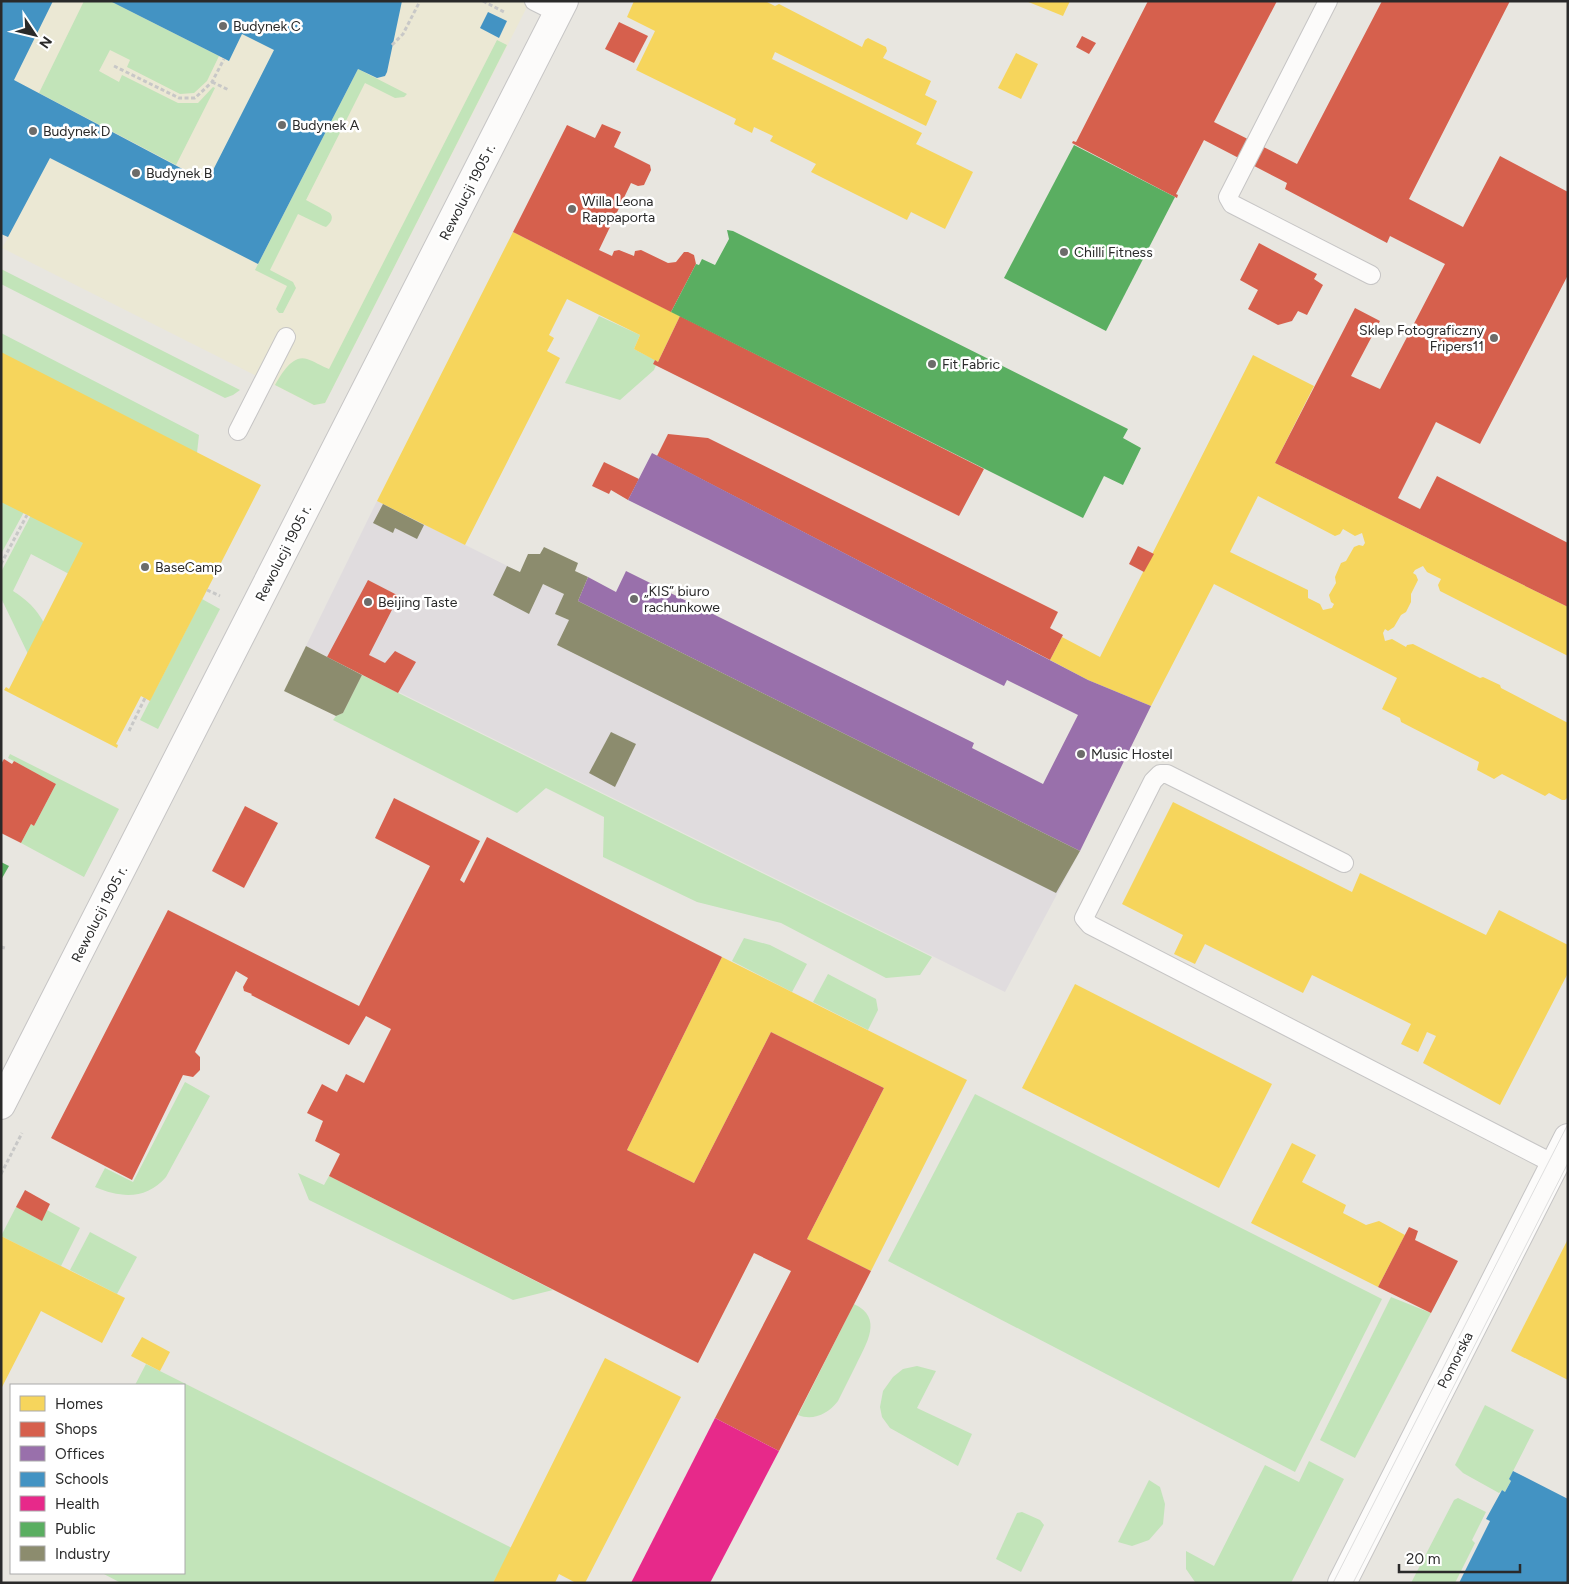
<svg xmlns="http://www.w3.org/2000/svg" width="1569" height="1584" font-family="Figtree,sans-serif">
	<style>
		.industrial { fill: #e0dcde }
		.education { fill: #ebe8d4 }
		.green { fill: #c2e4b9 }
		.homes { fill: #f6d55c; fill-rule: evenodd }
		.shops { fill: #d6604d }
		.offices { fill: #9970ab }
		.schools { fill: #4393c3 }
		.health { fill: #e7298a }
		.public { fill: #5aae61 }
		.industry { fill: #8c8c6e }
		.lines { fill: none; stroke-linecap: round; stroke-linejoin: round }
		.service-casing { stroke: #c6c5c5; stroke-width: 20 }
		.tertiary-casing { stroke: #c6c5c5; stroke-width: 30 }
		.path { stroke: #c8c8c7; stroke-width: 3; stroke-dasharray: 4 2.5; stroke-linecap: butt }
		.service { stroke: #fcfbfa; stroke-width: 18 }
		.tertiary { stroke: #fcfbfa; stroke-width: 28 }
		.tram { stroke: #dedede; stroke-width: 1 }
		.poi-dot { fill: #6c6c6a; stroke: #fff; stroke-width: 2 }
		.labels { text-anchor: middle; stroke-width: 5; stroke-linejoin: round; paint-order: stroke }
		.poi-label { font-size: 14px; fill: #2a2a2a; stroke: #fff; text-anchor: start }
		.street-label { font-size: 14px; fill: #2a2a2a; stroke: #fff }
	</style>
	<rect width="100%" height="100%" fill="#e8e6e0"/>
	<polygon class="industrial" points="377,501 1080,851 1005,992 306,646"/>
	<polygon class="education" points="1,1 530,1 325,403 314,405 2,248 8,238 1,234"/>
	<g class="green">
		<polygon points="84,1 110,1 219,56 207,81 194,93 180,94 127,67 130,60 110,50 99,71 119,82 122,75 178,103 198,103 213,87 215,88 176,165 39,93"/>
		<path d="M497 40 507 45 325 403 314 405 275 385C281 375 292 354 307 359 314 361 321 366 329 369Z"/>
		<path d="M358 69 407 94 404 97 395 98 365 83 306 200 330 213C334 218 331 223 326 227L323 226 298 214 270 270 293 282 296 288 283 313H279L276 309 287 286 255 270Z"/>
		<polygon points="1,269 240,390 233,395 225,398 1,284"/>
		<polygon points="599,316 640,335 634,349 655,360 653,364 656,365 654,370 620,400 565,383"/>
		<polygon points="1,333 199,435 197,453 1,353"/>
		<polygon points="1,500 24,512 1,554"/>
		<path d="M31 515 85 543 69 574 31 554 13 591C27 600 36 608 44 623L28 654 1 598V572Z"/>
		<polygon points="202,599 220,609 158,729 140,720"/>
		<polygon points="362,675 932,957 920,975 886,978 781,923 697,902 603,857 604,817 546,788 517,813 333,720 336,716 343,713"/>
		<polygon points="10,754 119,809 84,877 21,843 31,824 34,826 56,784 8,758"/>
		<polygon points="744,938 770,945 807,964 792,992 732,961"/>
		<polygon points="828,974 876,999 878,1010 868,1030 813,1002"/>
		<path d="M185 1082 210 1096 166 1177C146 1200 121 1198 95 1187L105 1168 133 1182Z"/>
		<polygon points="975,1094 1382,1299 1295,1472 888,1261"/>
		<polygon points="298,1173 324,1185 329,1176 553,1290 513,1300 309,1200"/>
		<polygon points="16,1207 41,1220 47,1210 80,1228 61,1266 1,1236"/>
		<polygon points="90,1232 137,1257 117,1294 70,1270"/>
		<polygon points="1391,1297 1431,1313 1355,1458 1320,1440"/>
		<path d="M854 1304C884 1318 866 1344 856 1365 850 1377 844 1389 838 1401 828 1414 813 1421 798 1415Z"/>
		<polygon points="146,1364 512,1548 493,1583 121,1583 102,1573 184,1573 184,1385 135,1385"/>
		<polygon points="917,1366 936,1371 917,1408 972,1434 958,1466 890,1428 882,1417 880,1407 883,1391 893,1377 903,1369"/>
		<polygon points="1485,1405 1534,1430 1509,1479 1511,1481 1505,1492 1502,1490 1499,1493 1463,1473 1455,1465"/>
		<polygon points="1309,1461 1344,1479 1291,1583 1195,1582 1186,1569 1186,1551 1214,1566 1265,1465 1299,1482"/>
		<polygon points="1149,1480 1160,1487 1165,1504 1163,1524 1149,1540 1132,1546 1118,1542"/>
		<polygon points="1458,1498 1486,1512 1472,1540 1475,1543 1455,1583 1411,1583 1454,1500"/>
		<polygon points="1022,1512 1040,1520 1044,1525 1021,1572 996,1559 1017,1513"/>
	</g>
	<g class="homes">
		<polygon points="634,1 765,1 775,6 779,4 862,47 865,40 868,38 886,47 887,51 883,58 931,81 925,95 937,101 926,126 775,52 772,59 922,133 916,144 973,172 945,229 911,212 907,220 811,172 816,164 770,141 773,136 754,127 752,133 734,124 736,119 636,70 655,31 627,17"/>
		<polygon points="1026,1 1070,1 1063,16"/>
		<polygon points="1016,53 1038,64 1021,99 998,88"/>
		<polygon points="513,232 680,316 658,362 634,349 640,335 567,299 549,335 554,338 547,351 560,358 465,545 377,501"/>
		<polygon points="1,352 261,485 150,701 141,696 116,744 118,745 117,748 4,690 6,687 9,689 83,543 1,502"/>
		<path d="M1253 355 1314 386 1275 463 1568 607V656L1440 591 1438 585 1441 579 1427 572 1423 566 1415 570 1413 573 1416 575 1418 580 1411 594V602L1406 612 1401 615 1394 627 1388 631 1385 629 1383 633 1385 641 1392 639 1406 647 1407 645 1413 644 1480 678 1483 677 1500 685 1501 688 1568 723V797L1565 800H1562L1549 793 1545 796 1502 774 1494 779 1477 770 1479 762 1401 722 1400 718 1382 709 1397 678 1214 584 1151 706 1088 680 1050 660 1062 637 1100 657ZM1258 496 1335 536 1340 534 1343 529 1355 536 1362 533 1365 543 1363 546 1359 545 1354 547 1346 561 1341 563 1335 577 1336 583 1329 595 1331 602 1334 604 1332 608 1323 610 1320 604 1308 598V590L1230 552Z"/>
		<polygon points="1173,802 1352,892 1360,873 1486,935 1499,910 1568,945 1568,973 1500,1105 1423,1063 1436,1036 1427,1032 1418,1052 1401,1044 1411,1024 1312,975 1303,993 1205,944 1195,964 1174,954 1183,935 1122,904"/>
		<polygon points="722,957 967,1080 871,1271 807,1239 884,1088 771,1032 694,1183 627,1150"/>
		<polygon points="1075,984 1272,1084 1219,1188 1022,1088"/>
		<polygon points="1292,1143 1316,1155 1302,1182 1346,1205 1343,1213 1366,1225 1379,1221 1405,1235 1378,1287 1251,1223"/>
		<polygon points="1,1236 125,1298 102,1343 41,1311 1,1389"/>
		<polygon points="1568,1239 1568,1380 1511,1351"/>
		<polygon points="142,1337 170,1352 160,1371 131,1356"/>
		<polygon points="605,1358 681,1397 585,1583 576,1583 559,1574 555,1583 493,1583"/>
	</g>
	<g class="shops">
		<polygon points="1148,1 1277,1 1214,122 1297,164 1382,1 1510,1 1409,199 1463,227 1500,156 1568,192 1568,275 1480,444 1436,422 1398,498 1420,509 1437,476 1568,543 1568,607 1275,463 1355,308 1380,321 1351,376 1380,389 1445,264 1390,236 1387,243 1285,189 1287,183 1204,140 1176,194 1178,195 1177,198 1072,143 1073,141 1076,142"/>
		<polygon points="619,22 648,36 634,63 605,49"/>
		<polygon points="1082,36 1096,43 1089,54 1076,47"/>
		<polygon points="602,124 621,132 614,147 650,165 651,170 644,185 638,186 631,183 599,250 612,256 614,251 619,250 634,256 635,251 641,250 668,263 676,262 684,252 688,252 694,255 696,264 671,312 513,232 567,125 595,138"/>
		<polygon points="1259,243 1317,274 1314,279 1323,285 1307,315 1298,311 1292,321 1278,325 1248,309 1258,290 1240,280"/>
		<polygon points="680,316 984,469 959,516 653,364 655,360 658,362"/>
		<polygon points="668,434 708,438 1058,612 1050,628 1063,635 1050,660 657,456"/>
		<polygon points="604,462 639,479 628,500 611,490 609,494 592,486"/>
		<polygon points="1138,546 1154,554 1144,572 1129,564"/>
		<polygon points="368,580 399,596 369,655 385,663 395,651 416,662 398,693 327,657"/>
		<polygon points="4,759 12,764 14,761 56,784 34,826 31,824 21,843 1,833 1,764"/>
		<polygon points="394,798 480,841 460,880 464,883 487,837 722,957 627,1150 694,1183 771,1032 884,1088 807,1239 871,1271 779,1451 715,1418 791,1271 754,1253 698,1363 329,1176 340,1154 315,1141 323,1121 307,1113 322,1084 337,1092 346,1074 364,1083 391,1029 366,1016 349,1045 251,995 252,994 244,991 243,987 248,978 236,971 195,1052 200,1057 200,1070 193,1077 183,1075 132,1180 51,1138 168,910 359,1006 430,866 375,838"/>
		<polygon points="245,806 278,823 244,888 212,871"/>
		<polygon points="25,1190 50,1204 42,1221 16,1207"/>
		<polygon points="1409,1227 1418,1231 1415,1240 1458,1261 1431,1313 1378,1287"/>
	</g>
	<polygon class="offices" points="652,453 1088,680 1151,706 1080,851 578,601 588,577 616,592 626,571 974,743 972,748 1043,784 1078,715 1007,680 1004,686 628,500"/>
	<g class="schools">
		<polygon points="1,1 53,1 14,80 207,182 274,50 242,34 229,61 110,1 402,1 387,72 385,76 377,78 358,69 258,264 50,158 8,237 1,234"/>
		<polygon points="488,12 507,21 499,38 480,28"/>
		<polygon points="1513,1471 1568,1499 1568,1583 1459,1583 1490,1521 1486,1519 1502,1490 1505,1492 1511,1481 1509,1479"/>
	</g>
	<polygon class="health" points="715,1418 779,1451 710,1583 631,1583"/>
	<g class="public">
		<polygon points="1074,145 1175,197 1106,331 1004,278"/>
		<polygon points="727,230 733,231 1128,429 1123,438 1141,448 1123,485 1104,476 1083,518 671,312 696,264 699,265 702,259 715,265 729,239"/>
		<polygon points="1,862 9,866 1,880"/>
	</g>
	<g class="industry">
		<polygon points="383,504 424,525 417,539 395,528 393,533 373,523"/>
		<polygon points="544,547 578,563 575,571 588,577 578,601 1080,851 1056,893 557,645 569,620 555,614 564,594 543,584 529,614 493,595 507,566 520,572 528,554 540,554"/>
		<polygon points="306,646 362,675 343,713 336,716 284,691"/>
		<polygon points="611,732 636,744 615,787 589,773"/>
	</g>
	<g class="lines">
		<g class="service-casing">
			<g id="service">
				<polyline points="534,1 558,13"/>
				<polyline points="1328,1 1228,197 1232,204 1371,275"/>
				<polyline points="238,431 286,337"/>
				<polyline points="1344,863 1167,774 1160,774 1153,781 1084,918 1090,925 1554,1164"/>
			</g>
		</g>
		<g class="tertiary-casing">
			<g id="tertiary">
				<polyline points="1,1105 564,1"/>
				<polyline points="1342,1583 1568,1138"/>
			</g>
		</g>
		<g class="path">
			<polyline points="483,1 506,13"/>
			<polyline points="392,45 403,34 420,1"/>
			<polyline points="114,66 179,98 195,98 212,82 224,59"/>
			<polyline points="212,82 229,90"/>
			<polyline points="1,564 27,515"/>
			<polyline points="207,590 220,596"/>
			<polyline points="129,731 145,698"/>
			<polyline points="1,947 5,948"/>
			<polyline points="1,1174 22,1133"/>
		</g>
		<use href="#service" class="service"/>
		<use href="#tertiary" class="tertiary"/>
		<g class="tram">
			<polyline points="1333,1583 1568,1124"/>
			<polyline points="1353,1583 1568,1163"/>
		</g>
	</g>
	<g class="poi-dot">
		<circle cx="223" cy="26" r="5"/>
		<circle cx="282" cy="125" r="5"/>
		<circle cx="33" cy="131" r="5"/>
		<circle cx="136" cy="173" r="5"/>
		<circle cx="572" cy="209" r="5"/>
		<circle cx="1064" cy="252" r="5"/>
		<circle cx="1494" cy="338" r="5"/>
		<circle cx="932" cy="364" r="5"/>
		<circle cx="145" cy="567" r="5"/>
		<circle cx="634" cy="599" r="5"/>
		<circle cx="368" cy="602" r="5"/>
		<circle cx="1081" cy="754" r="5"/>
	</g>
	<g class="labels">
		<g class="poi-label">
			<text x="233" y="31">Budynek C</text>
			<text x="292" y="130">Budynek A</text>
			<text x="43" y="136">Budynek D</text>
			<text x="146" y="178">Budynek B</text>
			<text x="582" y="206">Willa Leona<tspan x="582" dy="16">Rappaporta</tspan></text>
			<text x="1074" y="257">Chilli Fitness</text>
			<text x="1484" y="335" text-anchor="end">Sklep Fotograficzny<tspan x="1484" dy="16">Fripers11</tspan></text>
			<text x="942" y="369">Fit Fabric</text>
			<text x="155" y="572">BaseCamp</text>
			<text x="644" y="596">„KIS” biuro<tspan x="644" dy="16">rachunkowe</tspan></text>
			<text x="378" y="607">Beijing Taste</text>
			<text x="1091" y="759">Music Hostel</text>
		</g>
		<g class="street-label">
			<text transform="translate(467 192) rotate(-63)" y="5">Rewolucji 1905 r.</text>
			<text transform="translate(283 553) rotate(-63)" y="5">Rewolucji 1905 r.</text>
			<text transform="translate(99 914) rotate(-63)" y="5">Rewolucji 1905 r.</text>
			<text transform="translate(1455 1360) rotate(-63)" y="5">Pomorska</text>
		</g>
	</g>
	<rect width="1569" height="1584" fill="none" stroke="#2a2a2a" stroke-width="5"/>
	<rect x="10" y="1384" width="175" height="190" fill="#ffffff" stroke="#aaaaaa"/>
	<rect x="20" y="1396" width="25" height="15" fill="#f6d55c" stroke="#aaaaaa"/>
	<text x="55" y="1409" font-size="15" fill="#2a2a2a">Homes</text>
	<rect x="20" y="1422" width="25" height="15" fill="#d6604d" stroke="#aaaaaa"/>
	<text x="55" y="1434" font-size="15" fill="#2a2a2a">Shops</text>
	<rect x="20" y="1446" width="25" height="15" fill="#9970ab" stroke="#aaaaaa"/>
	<text x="55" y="1459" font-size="15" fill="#2a2a2a">Offices</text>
	<rect x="20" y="1472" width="25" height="15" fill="#4393c3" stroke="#aaaaaa"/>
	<text x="55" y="1484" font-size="15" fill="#2a2a2a">Schools</text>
	<rect x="20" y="1496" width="25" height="15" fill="#e7298a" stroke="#aaaaaa"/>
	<text x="55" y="1509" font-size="15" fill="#2a2a2a">Health</text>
	<rect x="20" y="1522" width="25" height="15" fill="#5aae61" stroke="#aaaaaa"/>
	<text x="55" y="1534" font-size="15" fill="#2a2a2a">Public</text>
	<rect x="20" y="1546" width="25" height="15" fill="#8c8c6e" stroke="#aaaaaa"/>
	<text x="55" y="1559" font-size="15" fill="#2a2a2a">Industry</text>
	<g transform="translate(35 35) rotate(125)" stroke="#ffffff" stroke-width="4" paint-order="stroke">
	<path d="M0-4L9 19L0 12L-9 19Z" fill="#2a2a2a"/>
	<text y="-8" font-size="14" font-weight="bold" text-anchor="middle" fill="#2a2a2a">N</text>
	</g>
	<path d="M1399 1564v8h121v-8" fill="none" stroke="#2a2a2a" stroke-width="2.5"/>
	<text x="1406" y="1564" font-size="15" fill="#2a2a2a" stroke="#ffffff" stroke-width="4" paint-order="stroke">20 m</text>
</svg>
